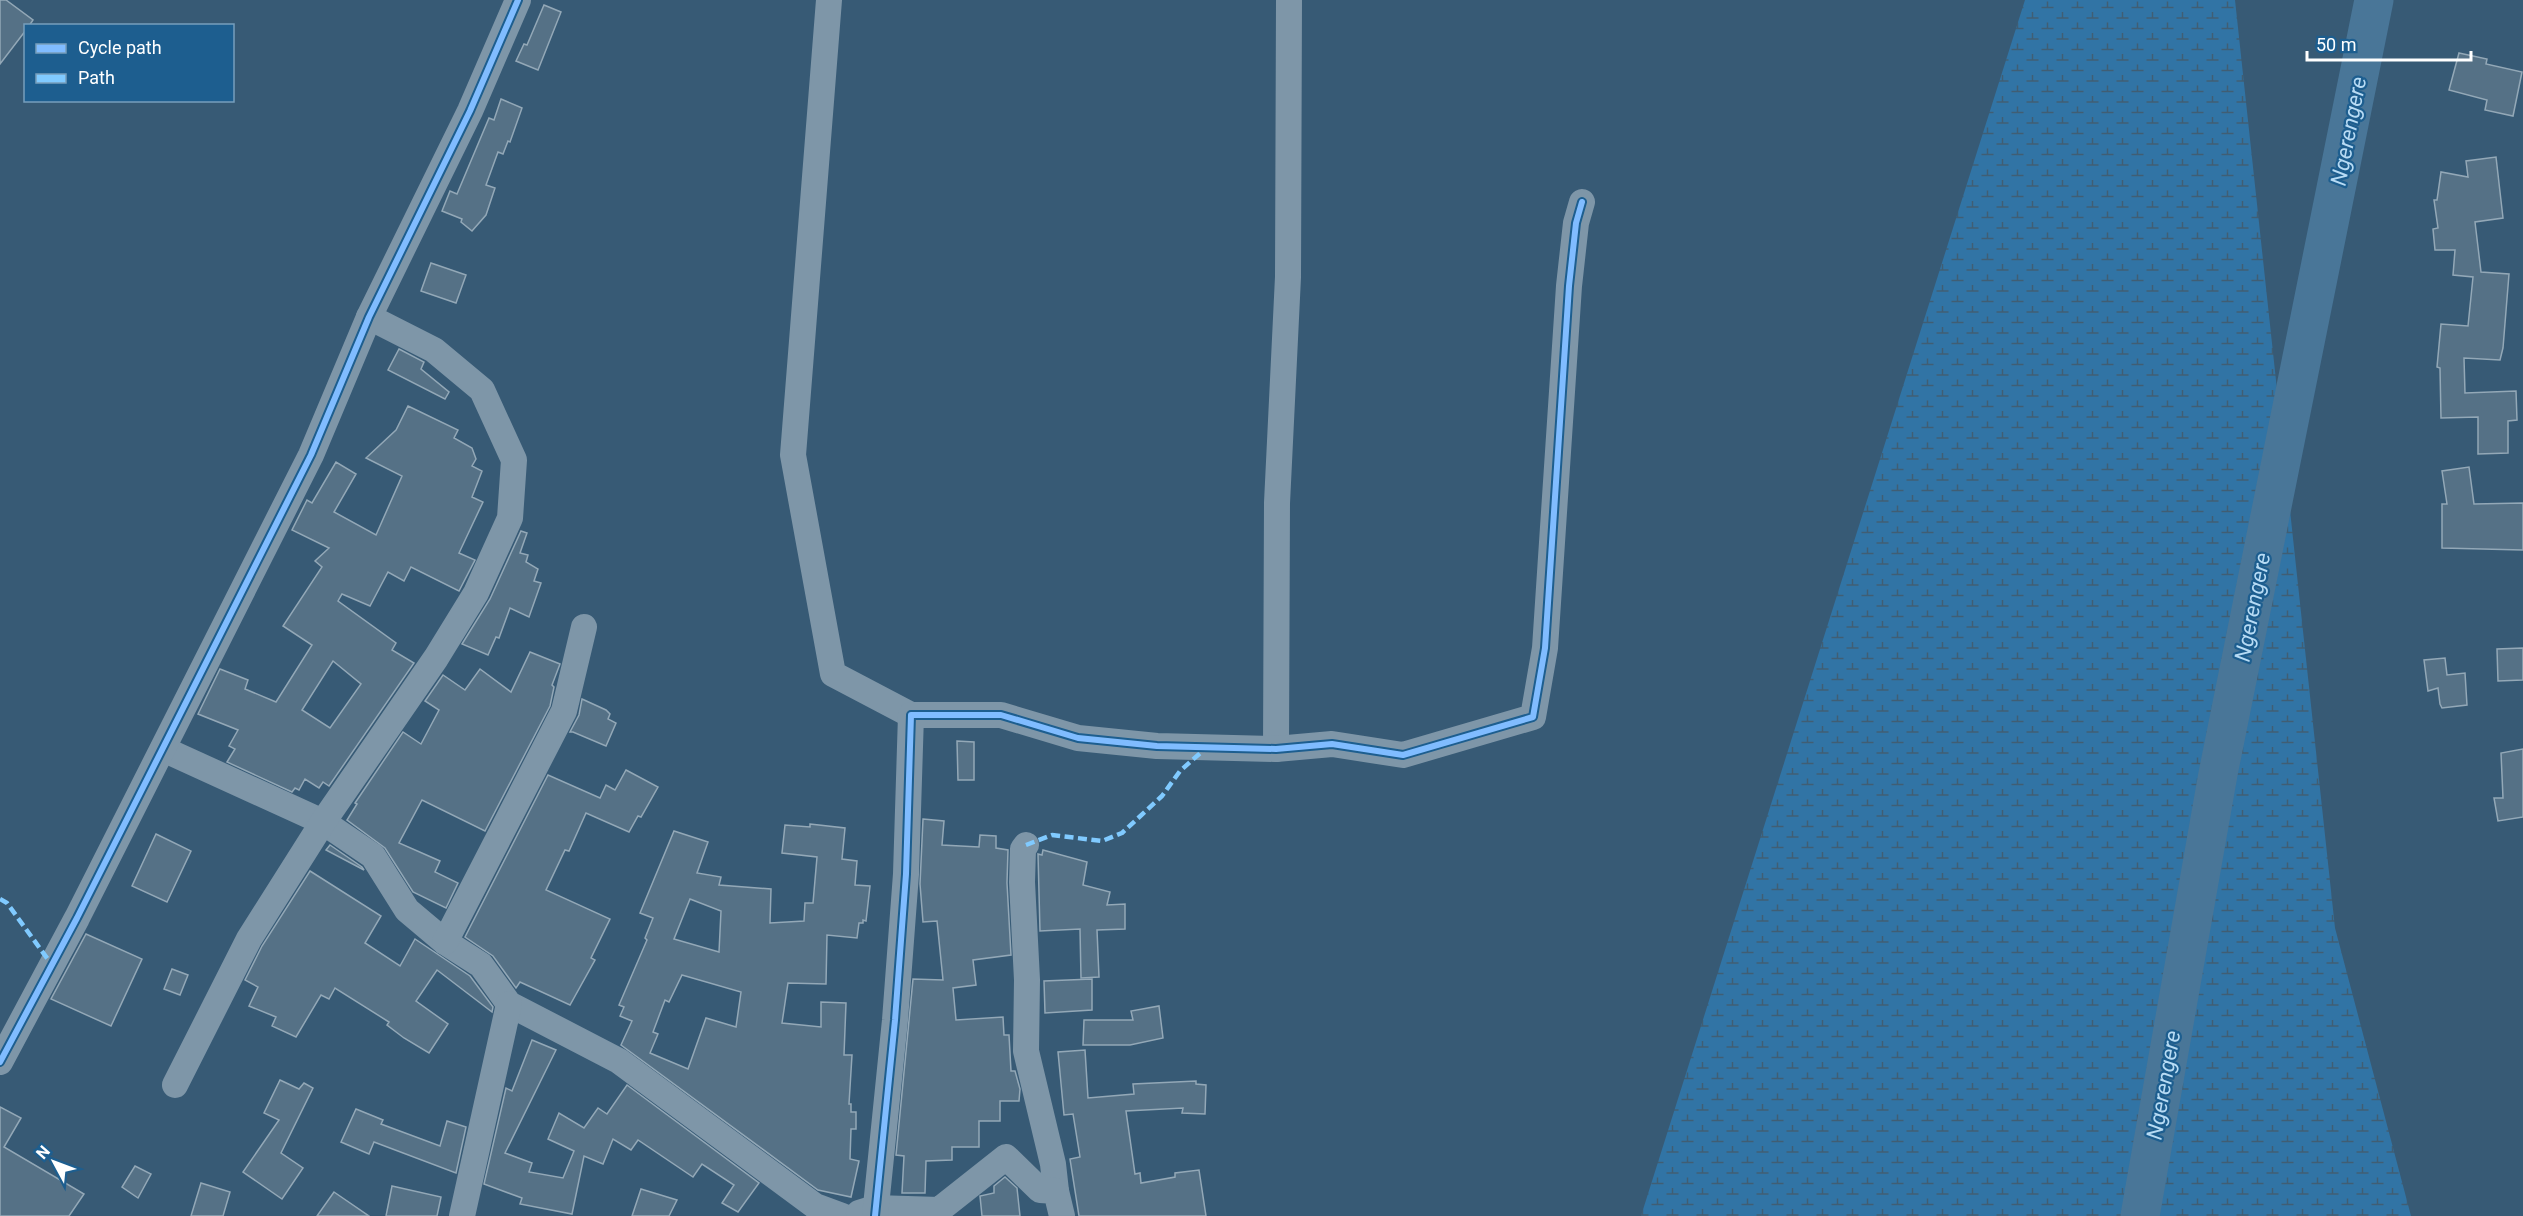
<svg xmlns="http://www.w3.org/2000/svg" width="2523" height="1216" font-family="Roboto,sans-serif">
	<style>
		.wetland { fill: url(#wetland-marsh) }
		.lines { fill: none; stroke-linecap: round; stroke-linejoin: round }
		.river { stroke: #497698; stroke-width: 39 }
		.building { fill: #557186; stroke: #93a8b7; stroke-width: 1.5; fill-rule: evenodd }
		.minor { stroke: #7e96a8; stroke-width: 26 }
		.quiet { stroke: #80caff; stroke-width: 4.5; stroke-dasharray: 9 4.5; stroke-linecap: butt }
		.cycleway-casing { stroke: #1d5e8f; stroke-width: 10 }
		.cycleway { stroke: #80bcff; stroke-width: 6 }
		.labels { text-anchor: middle; stroke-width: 4.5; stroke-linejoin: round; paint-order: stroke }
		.water-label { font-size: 22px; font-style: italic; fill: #b7dbf4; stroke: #1d5e8f }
	</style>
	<defs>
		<pattern id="wetland-marsh" width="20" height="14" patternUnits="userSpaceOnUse" patternTransform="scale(1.5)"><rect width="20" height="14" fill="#3174a5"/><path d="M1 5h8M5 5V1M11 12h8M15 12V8" fill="none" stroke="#405e74"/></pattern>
	</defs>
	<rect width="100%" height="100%" fill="#375a75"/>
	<polygon class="wetland" points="2025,0 2235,0 2335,928 2411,1216 1641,1216"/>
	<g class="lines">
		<polyline class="river" points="2140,1216 2218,774 2374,0"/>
	</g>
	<g class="building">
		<polygon points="0,0 6,0 33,20 29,26 26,26 26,30 0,64"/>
		<polygon points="544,5 561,12 538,70 516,61 524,44 527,45"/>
		<polygon points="2459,53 2487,59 2486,64 2522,72 2513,116 2485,110 2487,100 2449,90"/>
		<polygon points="501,99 522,108 510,142 508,141 503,154 498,152 486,185 495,188 486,215 472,231 461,222 462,219 442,211 450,191 457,194 489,118 494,120"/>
		<polygon points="2496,157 2503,218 2475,222 2481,272 2509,274 2503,348 2500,360 2464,358 2465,393 2516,391 2517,420 2508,421 2508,453 2478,454 2478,417 2441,418 2440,368 2437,367 2441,324 2468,326 2473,277 2453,275 2455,250 2435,250 2433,229 2438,228 2434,200 2437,200 2441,172 2468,177 2466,161"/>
		<polygon points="431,263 466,275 456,303 421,291"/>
		<polygon points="399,349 424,362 421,369 449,392 445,399 388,370"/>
		<path d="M408 406 458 430 454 438 472 448 476 459 472 466 482 471 472 497 483 502 459 553 475 560 459 591 411 567 404 581 388 572 370 606 342 594 338 601 396 643 392 650 414 663 329 786 323 782 319 788 305 779 299 790 295 788 292 792 227 762 235 749 229 746 238 730 198 714 220 669 248 680 245 689 276 702 312 645 283 626 322 567 315 561 329 548 292 530 307 500 312 503 336 462 356 474 334 512 376 535 402 476 366 458 396 430ZM333 661 361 684 330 728 302 710Z"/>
		<polygon points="2469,467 2474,504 2523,503 2523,550 2442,548 2442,504 2447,504 2442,471"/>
		<polygon points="521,531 527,533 520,553 528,555 526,562 538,569 534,581 541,583 529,617 510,608 499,638 496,637 488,655 462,644 490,599"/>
		<polygon points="2523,648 2523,680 2498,681 2497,649"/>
		<polygon points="530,652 560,664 552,685 554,687 550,706 485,831 422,800 399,843 440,861 435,872 458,883 446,908 413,892 385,848 347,820 357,804 355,803 403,732 421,744 439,710 425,701 443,675 465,690 480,669 511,692"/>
		<polygon points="2445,658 2447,675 2465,673 2467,705 2442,708 2440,704 2438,688 2428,691 2424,660"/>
		<polygon points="582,699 606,710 610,714 608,719 616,723 606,746 573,732 570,732 579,715"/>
		<polygon points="957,741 974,742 974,780 958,780"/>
		<polygon points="2523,749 2523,817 2498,821 2494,798 2503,798 2501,753"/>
		<polygon points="626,770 658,787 641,817 638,816 629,832 586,813 569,851 565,850 546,890 610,919 591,958 595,960 570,1005 520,982 516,988 493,956 465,937 548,775 600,798 606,785 615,790"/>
		<polygon points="923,819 944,821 942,845 979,847 980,835 996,836 996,848 1008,850 1007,883 1011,955 973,960 976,985 953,988 956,1020 1003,1017 1004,1035 1009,1035 1011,1071 1015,1071 1020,1089 1019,1101 1000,1101 1000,1121 979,1121 979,1147 952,1147 952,1160 926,1161 925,1193 902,1193 904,1156 896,1155 913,979 943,980 937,921 923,922 920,884"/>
		<path d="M810 824 845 828 842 859 857 861 855 885 870 886 866 921 863 920V923H859L857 938 827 935 826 984 788 983 782 1023 821 1027V1002L846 1003 844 1055H852L849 1104H851V1112H856V1129H851L850 1159 859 1161 851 1197 818 1190 621 1045 632 1021 620 1016 624 1007 619 1005 647 940 645 938 653 918 640 913 674 831 708 842 697 873 721 877 719 885 771 889 770 923 804 921 805 903H813L817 857 782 853 785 825 810 827ZM690 899 721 911 719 952 674 939ZM682 975 741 992 736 1027 706 1018 688 1069 650 1053 658 1034 653 1032 665 1000 669 1002Z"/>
		<polygon points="156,834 191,851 167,902 132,886"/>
		<polygon points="330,845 362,867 364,870 326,850"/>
		<polygon points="1043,850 1087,862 1083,885 1110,892 1107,905 1125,904 1125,929 1097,930 1099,977 1081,978 1080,929 1040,931 1038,854 1042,855"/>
		<polygon points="310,871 381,916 365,943 400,966 415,939 470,976 493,1007 492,1012 437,970 416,1001 448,1024 429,1053 404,1038 387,1025 389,1022 335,988 329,999 321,995 296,1037 272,1026 276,1017 249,1006 258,987 245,980 262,946"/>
		<polygon points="86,934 142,959 111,1026 51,999"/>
		<polygon points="172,969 188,975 180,995 164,989"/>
		<polygon points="1092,979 1092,1010 1045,1013 1044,981"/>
		<polygon points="1159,1006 1163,1038 1130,1045 1083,1045 1084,1020 1133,1020 1131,1011"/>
		<polygon points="532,1040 556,1050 505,1153 532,1163 529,1172 563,1178 574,1151 548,1139 559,1113 584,1128 598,1108 607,1114 627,1085 759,1183 738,1212 722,1203 734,1185 702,1164 693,1177 638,1140 631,1150 613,1139 603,1164 584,1156 572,1214 520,1204 522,1198 484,1184 506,1088 512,1091"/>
		<polygon points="1085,1050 1088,1098 1134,1094 1133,1084 1196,1081 1196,1084 1206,1085 1205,1114 1182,1113 1183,1108 1126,1111 1135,1174 1140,1173 1141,1183 1175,1177 1175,1173 1199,1170 1206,1216 1079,1216 1070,1159 1080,1157 1073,1114 1064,1115 1058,1052"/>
		<polygon points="280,1080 299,1089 304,1083 313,1088 281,1153 303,1168 282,1199 243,1172 279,1120 264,1113"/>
		<polygon points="0,1107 21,1118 4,1147 84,1194 69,1216 0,1216"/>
		<polygon points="356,1109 383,1120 381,1124 440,1146 447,1121 466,1127 456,1173 374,1142 369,1154 341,1142"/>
		<polygon points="135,1166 151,1174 138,1198 122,1187"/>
		<polygon points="1005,1177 1017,1188 1020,1216 982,1216 980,1196 994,1193 994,1186"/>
		<polygon points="201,1183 230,1192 223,1216 191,1216"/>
		<polygon points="392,1186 441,1197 437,1216 386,1216"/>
		<polygon points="641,1189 677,1200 669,1216 632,1216"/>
		<polygon points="334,1192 369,1216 317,1216"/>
	</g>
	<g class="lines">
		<g class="minor">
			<polyline points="829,0 793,455 833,674 911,715"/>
			<polyline points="163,749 323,822 373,856 407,910 445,942 481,965 509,1004 619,1061 815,1206 842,1216"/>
			<polyline points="1276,749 1277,503 1288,277 1289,0"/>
			<polyline points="1026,845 1023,849 1022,882 1027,980 1026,1051 1053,1164 1056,1191"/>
			<polyline points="445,942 564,711 584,627"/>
			<polyline points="0,1062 77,918 311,455 369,317 470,111 518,0"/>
			<polyline points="175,1085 249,939 323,822 436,658 476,593 510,518 514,460 482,390 434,350 369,317"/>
			<polyline points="859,1213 875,1208 939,1210 1006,1157 1040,1190 1056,1191 1062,1216"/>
			<polyline points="462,1216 509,1004"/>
			<polyline points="875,1216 895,1020 906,874 911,715 1001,715 1078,738 1157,746 1276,749 1332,744 1403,755 1533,717 1545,648 1569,286 1576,223 1582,202"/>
		</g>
		<g class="quiet">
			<polyline points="1026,845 1052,835 1102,841 1122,833 1162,796 1180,771 1206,748"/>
			<polyline points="0,899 7,903 52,965"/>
		</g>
		<g class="cycleway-casing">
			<g id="cycleway">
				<polyline points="0,1062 77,918 311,455 369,317 470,111 518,0"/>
				<polyline points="875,1216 895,1020 906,874 911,715 1001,715 1078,738 1157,746 1276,749 1332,744 1403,755 1533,717 1545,648 1569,286 1576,223 1582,202"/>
			</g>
		</g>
		<use href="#cycleway" class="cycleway"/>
	</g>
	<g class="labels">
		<g class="water-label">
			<text transform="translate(2348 131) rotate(-79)" y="8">Ngerengere</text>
			<text transform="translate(2252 607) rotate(-79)" y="8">Ngerengere</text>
			<text transform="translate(2163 1085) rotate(-80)" y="8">Ngerengere</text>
		</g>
	</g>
	<rect x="24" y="24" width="210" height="78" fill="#1d5e8f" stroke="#779ebc" stroke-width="1.5"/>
	<rect x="36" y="44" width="30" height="9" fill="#80bcff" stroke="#779ebc" stroke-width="1.5"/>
	<text x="78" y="54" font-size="18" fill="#ffffff">Cycle path</text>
	<rect x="36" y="74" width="30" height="9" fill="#80caff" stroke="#779ebc" stroke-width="1.5"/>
	<text x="78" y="84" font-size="18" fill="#ffffff">Path</text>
	<g transform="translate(54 1162) rotate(311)" stroke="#1d5e8f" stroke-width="4.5" paint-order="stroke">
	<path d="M0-4.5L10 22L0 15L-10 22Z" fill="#ffffff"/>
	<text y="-9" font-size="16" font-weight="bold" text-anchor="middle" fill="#ffffff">N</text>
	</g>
	<path d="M2307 51v9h164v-9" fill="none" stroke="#ffffff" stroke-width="3"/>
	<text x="2316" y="51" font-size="18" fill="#ffffff" stroke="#1d5e8f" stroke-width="4.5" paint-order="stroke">50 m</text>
</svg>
